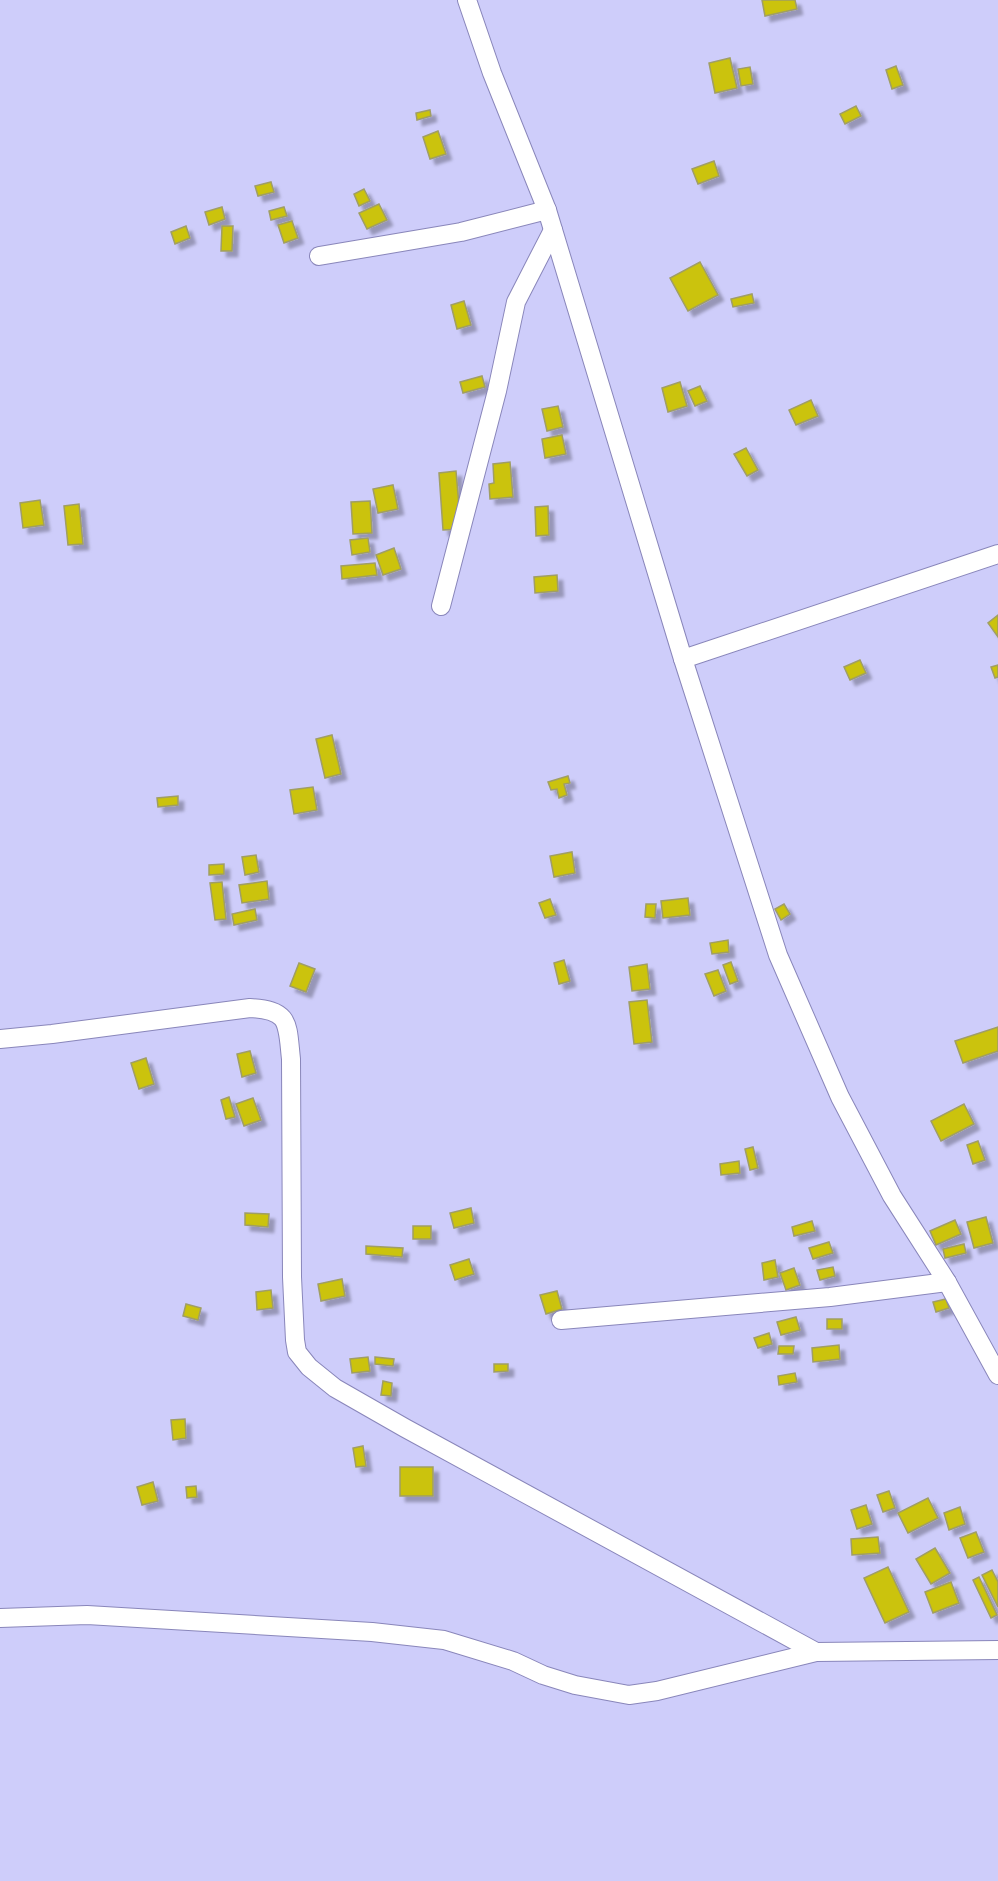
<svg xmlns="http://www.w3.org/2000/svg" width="998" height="1881" font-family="'Exo 2',sans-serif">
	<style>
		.building { fill: #cbc30b; stroke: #a09e65; stroke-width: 1.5; filter: url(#shadow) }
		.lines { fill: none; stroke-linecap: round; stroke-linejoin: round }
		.street-casing { stroke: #8986ba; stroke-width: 20 }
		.street { stroke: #fff; stroke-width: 18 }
	</style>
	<defs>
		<filter id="shadow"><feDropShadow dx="5.5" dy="5.5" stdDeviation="1.5" flood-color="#0004"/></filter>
	</defs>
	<rect width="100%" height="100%" fill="#cecdfa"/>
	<g class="building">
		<polygon points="762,0 795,0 797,9 765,16"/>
		<polygon points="730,58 737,88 715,93 709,63"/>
		<polygon points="896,66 903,85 892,89 886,70"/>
		<polygon points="750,67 753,84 741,86 738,69"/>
		<polygon points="856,106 861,116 845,124 840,114"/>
		<polygon points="430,110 431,116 417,120 416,113"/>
		<polygon points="438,131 446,154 430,159 423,137"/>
		<polygon points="714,161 719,176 698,184 692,169"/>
		<polygon points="271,182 274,192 258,196 255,186"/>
		<polygon points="364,189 370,201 359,206 354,194"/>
		<polygon points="379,204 387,220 367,229 359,213"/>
		<polygon points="222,207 225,219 209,225 205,212"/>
		<polygon points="284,207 287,216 271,220 269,211"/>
		<polygon points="292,221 298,238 284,243 278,225"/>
		<polygon points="186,226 190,238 175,244 171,232"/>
		<polygon points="222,226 233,226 232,251 221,251"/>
		<polygon points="700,262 718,295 688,311 670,278"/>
		<polygon points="752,294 754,303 733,307 731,299"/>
		<polygon points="464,301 471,325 457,329 451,305"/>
		<polygon points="482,376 485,387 463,393 460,382"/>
		<polygon points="680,382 687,406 668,412 662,388"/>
		<polygon points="700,386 707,401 695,406 688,391"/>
		<polygon points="811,400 818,416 796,425 789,410"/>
		<polygon points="558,406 563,427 547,431 542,409"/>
		<polygon points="562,435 566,454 545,458 542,439"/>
		<polygon points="746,448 758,470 747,476 734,454"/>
		<polygon points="510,462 513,497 490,499 489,484 494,483 493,464"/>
		<polygon points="456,471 461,529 443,530 439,473"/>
		<polygon points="393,485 398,509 378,513 373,489"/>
		<polygon points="40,500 44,525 23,528 20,503"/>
		<polygon points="370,501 372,533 353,534 351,502"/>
		<polygon points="79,504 83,544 68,545 64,506"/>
		<polygon points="548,506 549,535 536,536 535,507"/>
		<polygon points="368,538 370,552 352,555 350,540"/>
		<polygon points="394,548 401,569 383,575 376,555"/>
		<polygon points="375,563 377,575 342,579 341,566"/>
		<polygon points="557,575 558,591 535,593 534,577"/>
		<polygon points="998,615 998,637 988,623"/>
		<polygon points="860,660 866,673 850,680 844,667"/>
		<polygon points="998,665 998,677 995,678 991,667"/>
		<polygon points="332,735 341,774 325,778 316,739"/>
		<polygon points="568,776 570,783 564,784 567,795 559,798 557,789 551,790 548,782"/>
		<polygon points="313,787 317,810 294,814 290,790"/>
		<polygon points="178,796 178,805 158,807 157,798"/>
		<polygon points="572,852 575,873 554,877 550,856"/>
		<polygon points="256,855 259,872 245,875 242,857"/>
		<polygon points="224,864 224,874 209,875 209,865"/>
		<polygon points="267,881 269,899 242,903 239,885"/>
		<polygon points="222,882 226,919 215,920 210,883"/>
		<polygon points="688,898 690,915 663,918 661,901"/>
		<polygon points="550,899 556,915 545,918 539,903"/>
		<polygon points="646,904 656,904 655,918 645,917"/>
		<polygon points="784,904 790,914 781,920 775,909"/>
		<polygon points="255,909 257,920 234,925 232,914"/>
		<polygon points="728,940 729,952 712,954 710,943"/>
		<polygon points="564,960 570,981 559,984 554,963"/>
		<polygon points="731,962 738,981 730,984 723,965"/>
		<polygon points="299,963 315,969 306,992 290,986"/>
		<polygon points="647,964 650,989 632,991 629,967"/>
		<polygon points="718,970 726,991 714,996 705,974"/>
		<polygon points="647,1000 652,1042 634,1044 629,1002"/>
		<polygon points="998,1027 998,1051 963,1063 955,1041"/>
		<polygon points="250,1051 256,1073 242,1077 237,1054"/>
		<polygon points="146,1058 154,1084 139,1089 131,1063"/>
		<polygon points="229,1097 235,1117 226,1119 221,1100"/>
		<polygon points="253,1098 261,1120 244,1126 236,1104"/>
		<polygon points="964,1104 974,1124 941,1141 931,1121"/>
		<polygon points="978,1141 985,1160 973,1164 967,1145"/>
		<polygon points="753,1147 758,1168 750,1170 745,1149"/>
		<polygon points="739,1161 740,1173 721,1175 720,1164"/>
		<polygon points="471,1208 474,1223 454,1228 450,1213"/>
		<polygon points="245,1213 269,1214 268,1227 245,1225"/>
		<polygon points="986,1217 993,1243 974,1248 967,1222"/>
		<polygon points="955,1220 961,1234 936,1245 930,1231"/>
		<polygon points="812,1221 815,1231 794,1236 792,1227"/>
		<rect x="413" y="1226" width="18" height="13"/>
		<polygon points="829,1242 833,1253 813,1259 809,1248"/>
		<polygon points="964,1244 966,1253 945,1258 943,1249"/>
		<polygon points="366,1246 403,1248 402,1257 366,1254"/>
		<polygon points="469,1259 474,1274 455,1280 450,1265"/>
		<polygon points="775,1260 778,1277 764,1280 762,1263"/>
		<polygon points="833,1267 835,1276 820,1280 817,1270"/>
		<polygon points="794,1268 800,1285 786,1290 780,1273"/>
		<polygon points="342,1279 345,1296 321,1301 318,1284"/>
		<polygon points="271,1290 273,1308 257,1310 256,1292"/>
		<polygon points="557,1291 562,1309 546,1314 540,1295"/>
		<polygon points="946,1299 949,1308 936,1312 933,1302"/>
		<polygon points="186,1304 201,1308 198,1320 183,1316"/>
		<polygon points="796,1317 800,1330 781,1335 777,1322"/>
		<rect x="827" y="1319" width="15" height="10"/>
		<polygon points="769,1333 772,1344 758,1348 754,1338"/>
		<polygon points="839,1345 840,1359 813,1362 812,1348"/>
		<polygon points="779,1346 794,1346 793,1354 778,1354"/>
		<polygon points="368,1357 370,1371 352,1373 350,1359"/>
		<polygon points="375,1357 394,1359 393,1366 375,1364"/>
		<polygon points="494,1364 508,1364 508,1371 494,1372"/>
		<polygon points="795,1373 797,1382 779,1385 778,1376"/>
		<polygon points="383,1381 392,1383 391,1396 381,1395"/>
		<polygon points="185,1419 186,1438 173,1440 171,1420"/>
		<polygon points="363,1446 366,1466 356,1467 353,1448"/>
		<rect x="400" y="1467" width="33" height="29"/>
		<polygon points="153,1482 158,1501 142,1505 137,1487"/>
		<polygon points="196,1486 197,1497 187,1498 186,1487"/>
		<polygon points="889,1491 895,1508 883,1512 877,1495"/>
		<polygon points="928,1498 938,1518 908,1533 898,1513"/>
		<polygon points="866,1505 872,1524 857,1529 851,1510"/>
		<polygon points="960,1507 965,1524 949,1530 944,1513"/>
		<polygon points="976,1532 984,1552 968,1558 960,1538"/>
		<polygon points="878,1537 880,1553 852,1555 851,1539"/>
		<polygon points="935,1548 950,1573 931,1584 916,1559"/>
		<polygon points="888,1567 909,1612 885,1623 864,1578"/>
		<polygon points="992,1570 998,1582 998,1607 982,1575"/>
		<polygon points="979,1577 997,1615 991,1618 973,1580"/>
		<polygon points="951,1582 959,1603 933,1613 925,1592"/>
	</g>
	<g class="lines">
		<g class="street-casing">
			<g id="street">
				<polyline points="467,0 492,73 547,210 683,659 778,955 840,1097 892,1196 947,1282 998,1375"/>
				<polyline points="319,256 461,232 547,210"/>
				<polyline points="441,606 497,391 516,302 553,230"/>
				<polyline points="683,659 998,554"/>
				<path d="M0 1039 52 1034 250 1008C291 1010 287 1024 291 1059L292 1277 295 1340 297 1352 309 1367 335 1388 405 1428 816 1652"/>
				<polyline points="561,1320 830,1297 947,1282"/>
				<polyline points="0,1618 87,1615 372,1632 444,1640 513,1661 543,1675 575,1685 629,1695 657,1691 816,1652 998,1650"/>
			</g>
		</g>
		<use href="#street" class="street"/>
	</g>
</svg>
